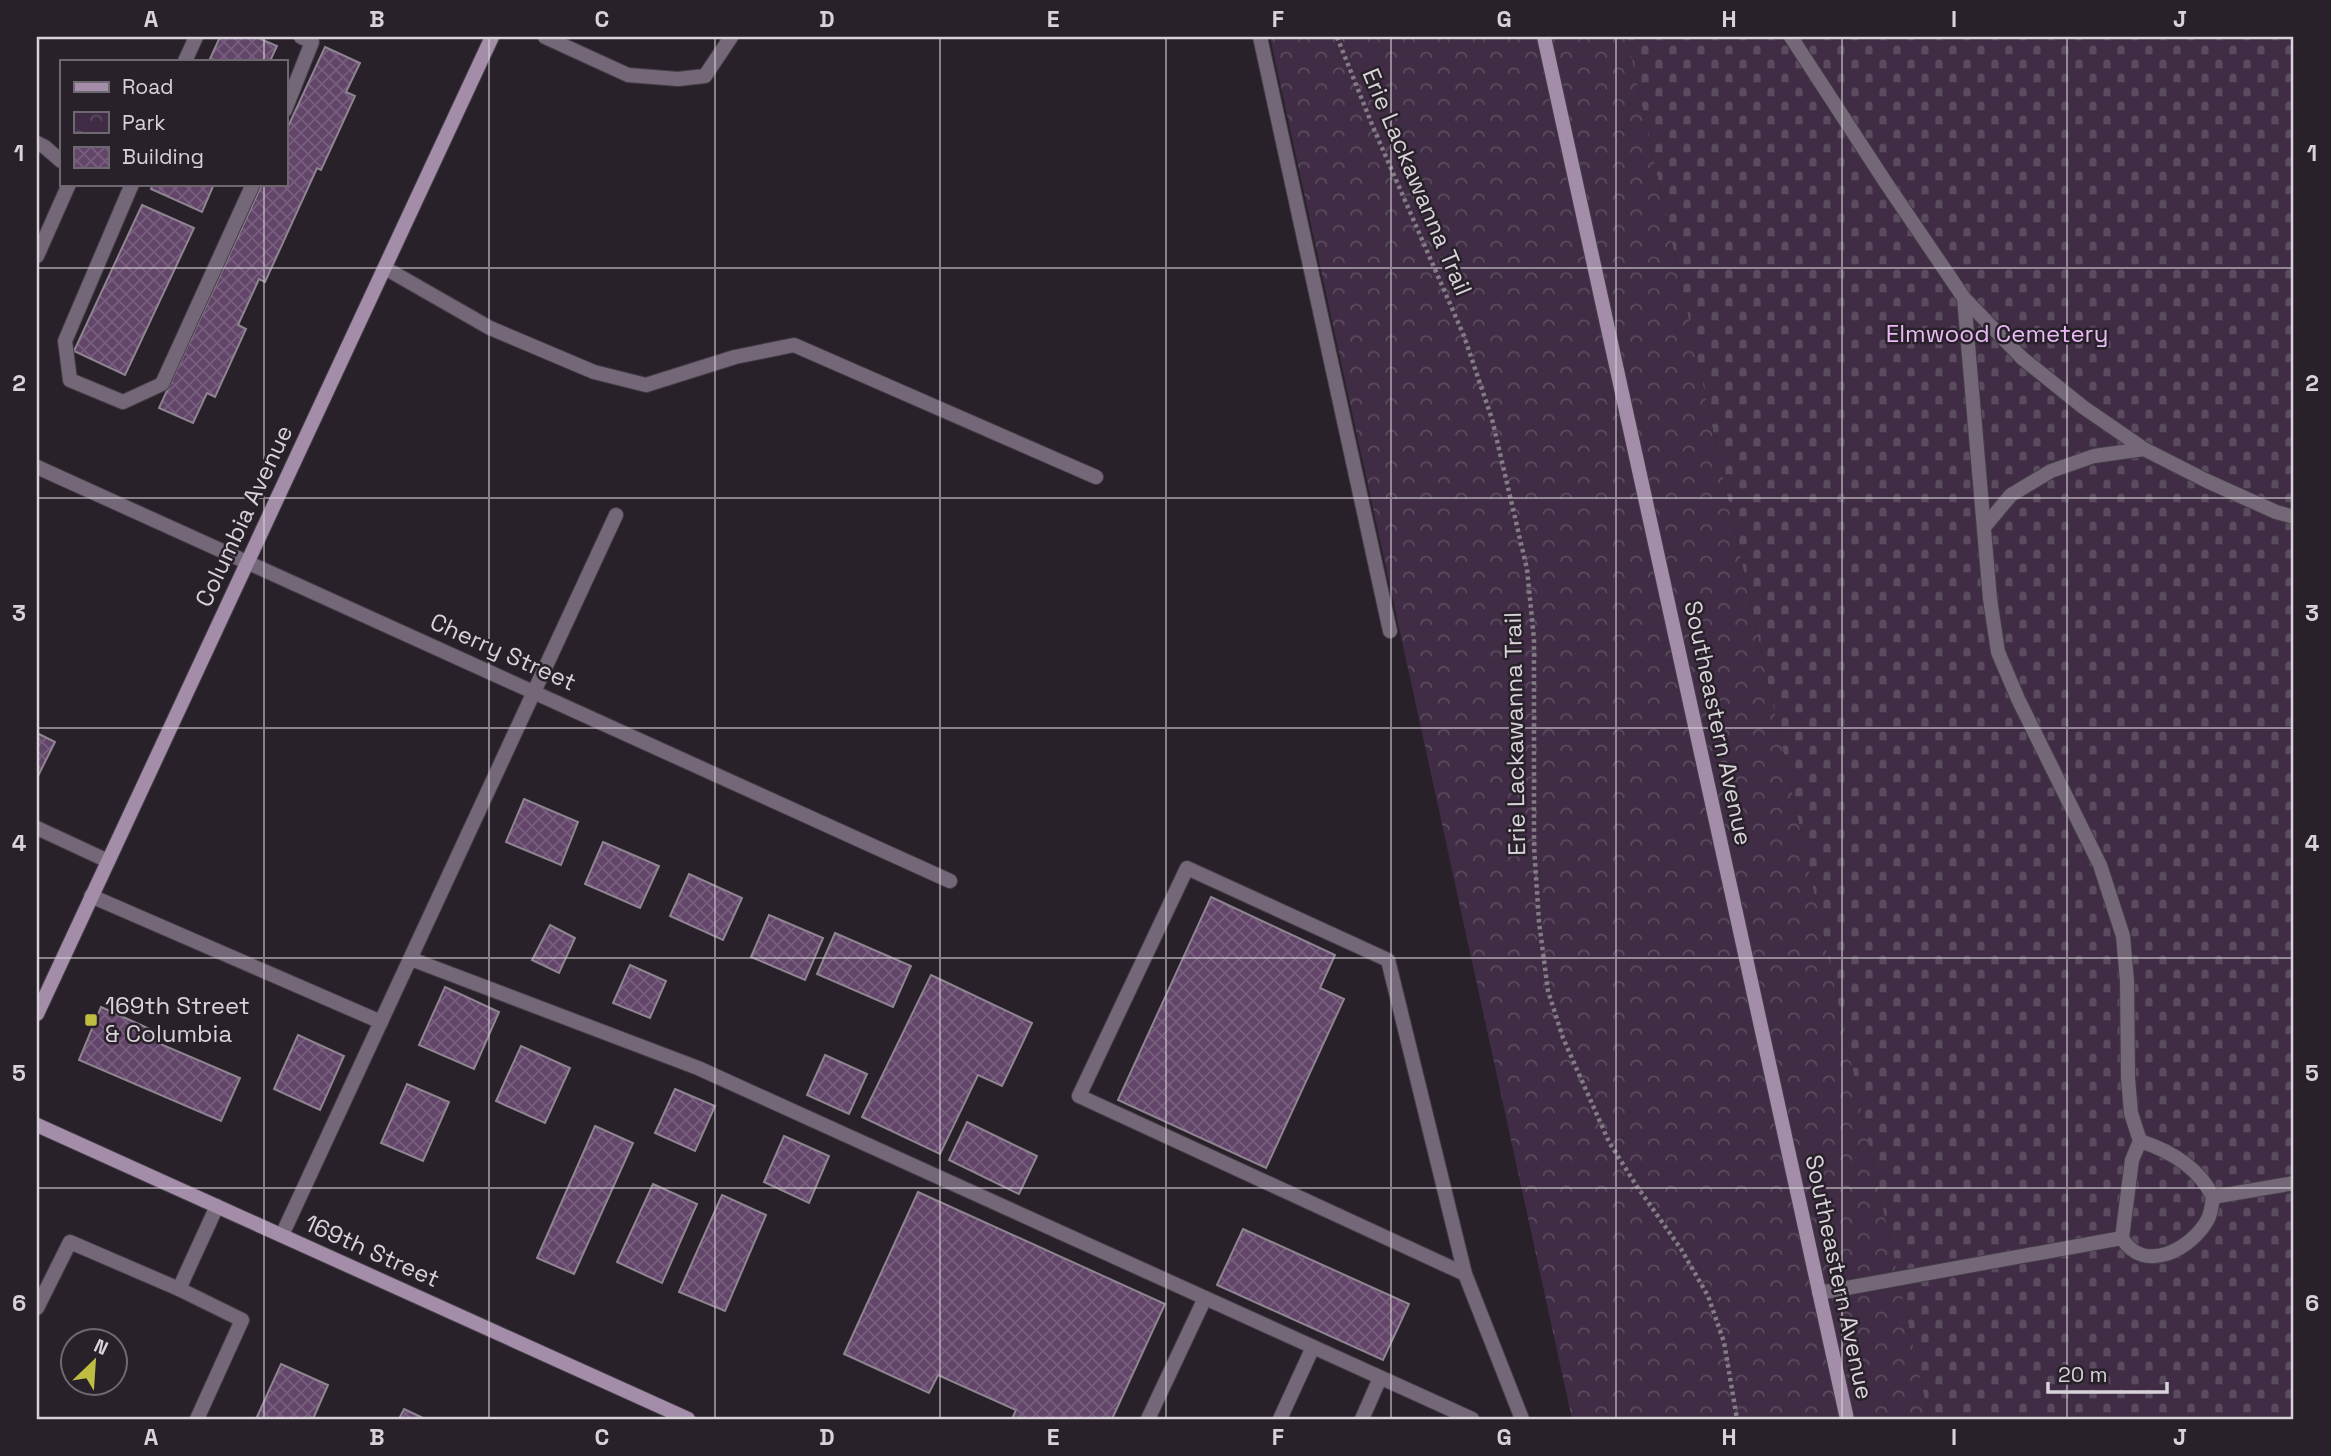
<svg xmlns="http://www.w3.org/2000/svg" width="2331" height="1456" font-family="'Space Grotesk',sans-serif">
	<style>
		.cemetery { fill: url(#cemetery-stones) }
		.park { fill: url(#park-crowns) }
		.building { fill: url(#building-cross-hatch); stroke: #8e8591; stroke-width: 2 }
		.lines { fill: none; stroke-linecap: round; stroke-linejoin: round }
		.lane-casing { stroke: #443d46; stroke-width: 16 }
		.street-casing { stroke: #443d46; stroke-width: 16 }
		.secondary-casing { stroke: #443d46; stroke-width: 16 }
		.path { stroke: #827c84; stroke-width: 4.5; stroke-dasharray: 3.5 3.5; stroke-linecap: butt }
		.lane { stroke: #746778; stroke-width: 14 }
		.street { stroke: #746778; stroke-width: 14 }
		.secondary { stroke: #a38da8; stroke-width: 14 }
		.grid { fill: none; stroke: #d8d3d9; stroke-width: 2; stroke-opacity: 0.55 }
		.poi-dot { fill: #bfbe42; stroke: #28212a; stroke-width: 2.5 }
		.labels { text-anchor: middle; stroke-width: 5; stroke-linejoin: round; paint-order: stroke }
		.street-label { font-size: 24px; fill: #d8d3d9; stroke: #28212a }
		.park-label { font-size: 24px; fill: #eabaf6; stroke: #28212a }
		.poi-label { font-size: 24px; fill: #d8d3d9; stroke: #28212a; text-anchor: start }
		.neatline { fill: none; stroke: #d8d3d9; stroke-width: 2.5 }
		.grid-label { font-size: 23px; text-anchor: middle; font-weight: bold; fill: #d8d3d9 }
	</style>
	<defs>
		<pattern id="cemetery-stones" width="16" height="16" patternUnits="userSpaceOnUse" patternTransform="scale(1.75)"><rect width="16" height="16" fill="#402d45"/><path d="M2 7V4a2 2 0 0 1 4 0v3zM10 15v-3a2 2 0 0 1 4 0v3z" fill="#5b4b5f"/></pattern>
		<pattern id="park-crowns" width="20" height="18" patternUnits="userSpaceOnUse" patternTransform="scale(1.75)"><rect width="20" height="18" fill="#402d45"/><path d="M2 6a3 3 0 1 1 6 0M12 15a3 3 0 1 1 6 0" fill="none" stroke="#5b4b5f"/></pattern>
		<pattern id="building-cross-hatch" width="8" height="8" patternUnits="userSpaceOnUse" patternTransform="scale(1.75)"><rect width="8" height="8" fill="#624569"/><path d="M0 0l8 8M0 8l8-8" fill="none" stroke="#785f7e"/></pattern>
	</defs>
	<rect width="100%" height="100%" fill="#28212a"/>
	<polygon class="cemetery" points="1627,37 2294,37 2294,1419 1929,1419"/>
	<polygon class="park" points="1270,37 1627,37 1929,1419 1572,1419"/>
	<g class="building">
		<polygon points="220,37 256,37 277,46 270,61 209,61"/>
		<polygon points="325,47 360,63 346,92 355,96 321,170 317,168 265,282 259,279 238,325 246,329 215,397 207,393 193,423 159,408 262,184 285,184 285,133"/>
		<polygon points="153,184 214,184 202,212 151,189"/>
		<polygon points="142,205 194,228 125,375 74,351"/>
		<polygon points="37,733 55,742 37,778"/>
		<polygon points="524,799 578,822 561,865 506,842"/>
		<polygon points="603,842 659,866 640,908 585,884"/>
		<polygon points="689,874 742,898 723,940 670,916"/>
		<polygon points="1211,897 1335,955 1320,988 1344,999 1266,1168 1118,1100"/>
		<polygon points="769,915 823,938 805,980 751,957"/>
		<polygon points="550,925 575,938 559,973 532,960"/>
		<polygon points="835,933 911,966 893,1007 817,974"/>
		<polygon points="630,965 666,981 650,1018 613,1003"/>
		<polygon points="931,975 1032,1023 1002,1086 978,1075 940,1154 862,1117"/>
		<polygon points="445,987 499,1012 474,1069 419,1045"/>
		<polygon points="101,1007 161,1034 158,1043 240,1078 221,1121 79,1060"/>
		<polygon points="298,1035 344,1056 320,1110 274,1089"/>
		<polygon points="521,1046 570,1068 545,1123 496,1101"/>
		<polygon points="825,1055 867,1074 849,1114 807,1095"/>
		<polygon points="407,1084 449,1102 423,1161 381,1143"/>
		<polygon points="675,1089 715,1106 695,1151 655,1133"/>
		<polygon points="967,1122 1037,1156 1019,1194 949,1160"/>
		<polygon points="595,1126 633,1143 574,1274 537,1258"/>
		<polygon points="784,1136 829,1156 809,1203 764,1182"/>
		<polygon points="653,1184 697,1204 662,1283 617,1262"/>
		<polygon points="918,1192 1165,1304 1112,1419 1012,1419 1016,1410 938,1375 929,1393 844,1354"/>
		<polygon points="722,1195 766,1215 725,1311 679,1292"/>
		<polygon points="1243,1229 1409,1304 1383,1360 1217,1285"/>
		<polygon points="281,1364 328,1385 313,1419 256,1419"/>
		<polygon points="404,1409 425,1419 399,1419"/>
	</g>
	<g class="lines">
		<g class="lane-casing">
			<g id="lane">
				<polyline points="545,37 628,75 678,79 705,76 731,37"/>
				<polyline points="1260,37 1390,631"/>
				<polyline points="1791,37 1886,183 1964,298 2022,358 2083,407 2144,449 2207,481 2276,512 2294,517"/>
				<polyline points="185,61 196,37"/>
				<polyline points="285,110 312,42 301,37"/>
				<polyline points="37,143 45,147 61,161"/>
				<polyline points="132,184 65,341 70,380 123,402 162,384 253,184"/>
				<polyline points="37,256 69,184"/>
				<polyline points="385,268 490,328 594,372 646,385 735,357 794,345 1096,477"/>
				<polyline points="1964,298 1990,599 1998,652 2018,699 2100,865 2123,936 2127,981 2128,1078 2131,1113 2140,1141 2132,1160 2122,1238"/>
				<polyline points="1985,526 2011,495 2051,471 2094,456 2144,449"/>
				<polyline points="37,828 108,861"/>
				<polyline points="91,896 381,1022"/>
				<polyline points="411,959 698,1068 1472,1419"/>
				<path d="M2140 1141C2171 1151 2199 1168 2213 1197"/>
				<polyline points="282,1235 616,515"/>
				<polyline points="1465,1274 1079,1096 1187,868 1388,960 1465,1274 1522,1419"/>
				<path d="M1819 1293 2122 1238C2144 1275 2192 1249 2208 1219 2211 1213 2212 1204 2213 1197L2294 1183"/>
				<polyline points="37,1308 70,1242 179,1289"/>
				<polyline points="197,1419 242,1320 179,1289 217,1206"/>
				<polyline points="1148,1419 1205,1298"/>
				<polyline points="1280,1419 1313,1347"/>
				<polyline points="1362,1419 1380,1378"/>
			</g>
		</g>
		<g class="street-casing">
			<polyline id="street" points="37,467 950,881"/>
		</g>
		<g class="secondary-casing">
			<g id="secondary">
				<polyline points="1544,37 1847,1419"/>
				<polyline points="37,1014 492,37"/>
				<polyline points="37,1125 688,1419"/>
			</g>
		</g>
		<polyline class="path" points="1337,37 1373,127 1464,336 1492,419 1527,569 1534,639 1534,846 1539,922 1548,991 1563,1038 1609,1142 1636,1185 1681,1249 1708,1296 1724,1342 1737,1419"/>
		<use href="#lane" class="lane"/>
		<use href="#street" class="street"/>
		<use href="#secondary" class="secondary"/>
	</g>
	<path class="grid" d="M264 37V61M489 37V1419M715 37V1419M940 37V1419M1166 37V1419M1391 37V1419M1616 37V1419M1842 37V1419M2067 37V1419M264 184V1419M37 268H2294M37 498H2294M37 728H2294M37 958H2294M37 1188H2294"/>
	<rect class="poi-dot" x="84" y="1013" width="14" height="14" rx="3.5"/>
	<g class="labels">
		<g class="street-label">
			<text transform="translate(1417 182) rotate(67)" y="8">Erie Lackawanna Trail</text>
			<text transform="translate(244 516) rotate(-65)" y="8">Columbia Avenue</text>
			<text transform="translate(503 652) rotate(24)" y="8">Cherry Street</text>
			<text transform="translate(1718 723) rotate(78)" y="8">Southeastern Avenue</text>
			<text transform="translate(1515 734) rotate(-91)" y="8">Erie Lackawanna Trail</text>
			<text transform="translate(372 1251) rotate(24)" y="8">169th Street</text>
			<text transform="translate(1839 1277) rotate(78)" y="8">Southeastern Avenue</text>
		</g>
		<g class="park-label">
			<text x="1997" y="342">Elmwood Cemetery</text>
		</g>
		<g class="poi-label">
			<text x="105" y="1014">169th Street<tspan x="105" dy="28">&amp; Columbia</tspan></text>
		</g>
	</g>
	<rect width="2331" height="1456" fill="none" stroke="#28212a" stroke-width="77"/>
	<rect x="60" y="60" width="228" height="126" fill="#28212a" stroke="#6e6870" stroke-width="2"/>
	<rect x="74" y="82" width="35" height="10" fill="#a38da8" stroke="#6e6870" stroke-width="2"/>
	<text x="122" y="94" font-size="21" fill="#d8d3d9">Road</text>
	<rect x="74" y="112" width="35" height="21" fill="url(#park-crowns)" stroke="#6e6870" stroke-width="2"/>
	<text x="122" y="130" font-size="21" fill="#d8d3d9">Park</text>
	<rect x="74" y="147" width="35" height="21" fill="url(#building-cross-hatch)" stroke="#6e6870" stroke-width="2"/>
	<text x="122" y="164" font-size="21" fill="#d8d3d9">Building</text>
	<g transform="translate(94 1362) rotate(25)"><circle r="33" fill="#28212a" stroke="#6e6870" stroke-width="2"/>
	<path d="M0-5L12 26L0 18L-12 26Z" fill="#bfbe42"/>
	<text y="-10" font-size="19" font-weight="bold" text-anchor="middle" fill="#d8d3d9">N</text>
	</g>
	<path d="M2048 1382v10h119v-10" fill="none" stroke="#d8d3d9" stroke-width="3.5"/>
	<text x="2058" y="1382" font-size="21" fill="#d8d3d9" stroke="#28212a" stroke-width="5" paint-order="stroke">20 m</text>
	<rect x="38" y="38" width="2254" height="1380" class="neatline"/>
	<g class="grid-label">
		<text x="151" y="27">A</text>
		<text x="377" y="27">B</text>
		<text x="602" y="27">C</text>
		<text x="827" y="27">D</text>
		<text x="1053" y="27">E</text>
		<text x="1278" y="27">F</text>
		<text x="1504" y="27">G</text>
		<text x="1729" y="27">H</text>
		<text x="1954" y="27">I</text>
		<text x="2180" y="27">J</text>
		<text x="19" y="161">1</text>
		<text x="2312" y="161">1</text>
		<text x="19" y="391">2</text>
		<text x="2312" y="391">2</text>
		<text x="19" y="621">3</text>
		<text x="2312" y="621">3</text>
		<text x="19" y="851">4</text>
		<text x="2312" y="851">4</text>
		<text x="19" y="1081">5</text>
		<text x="2312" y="1081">5</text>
		<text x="19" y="1311">6</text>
		<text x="2312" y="1311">6</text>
		<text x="151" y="1445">A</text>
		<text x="377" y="1445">B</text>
		<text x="602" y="1445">C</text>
		<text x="827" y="1445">D</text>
		<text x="1053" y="1445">E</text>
		<text x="1278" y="1445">F</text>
		<text x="1504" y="1445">G</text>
		<text x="1729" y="1445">H</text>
		<text x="1954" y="1445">I</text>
		<text x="2180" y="1445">J</text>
	</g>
</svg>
